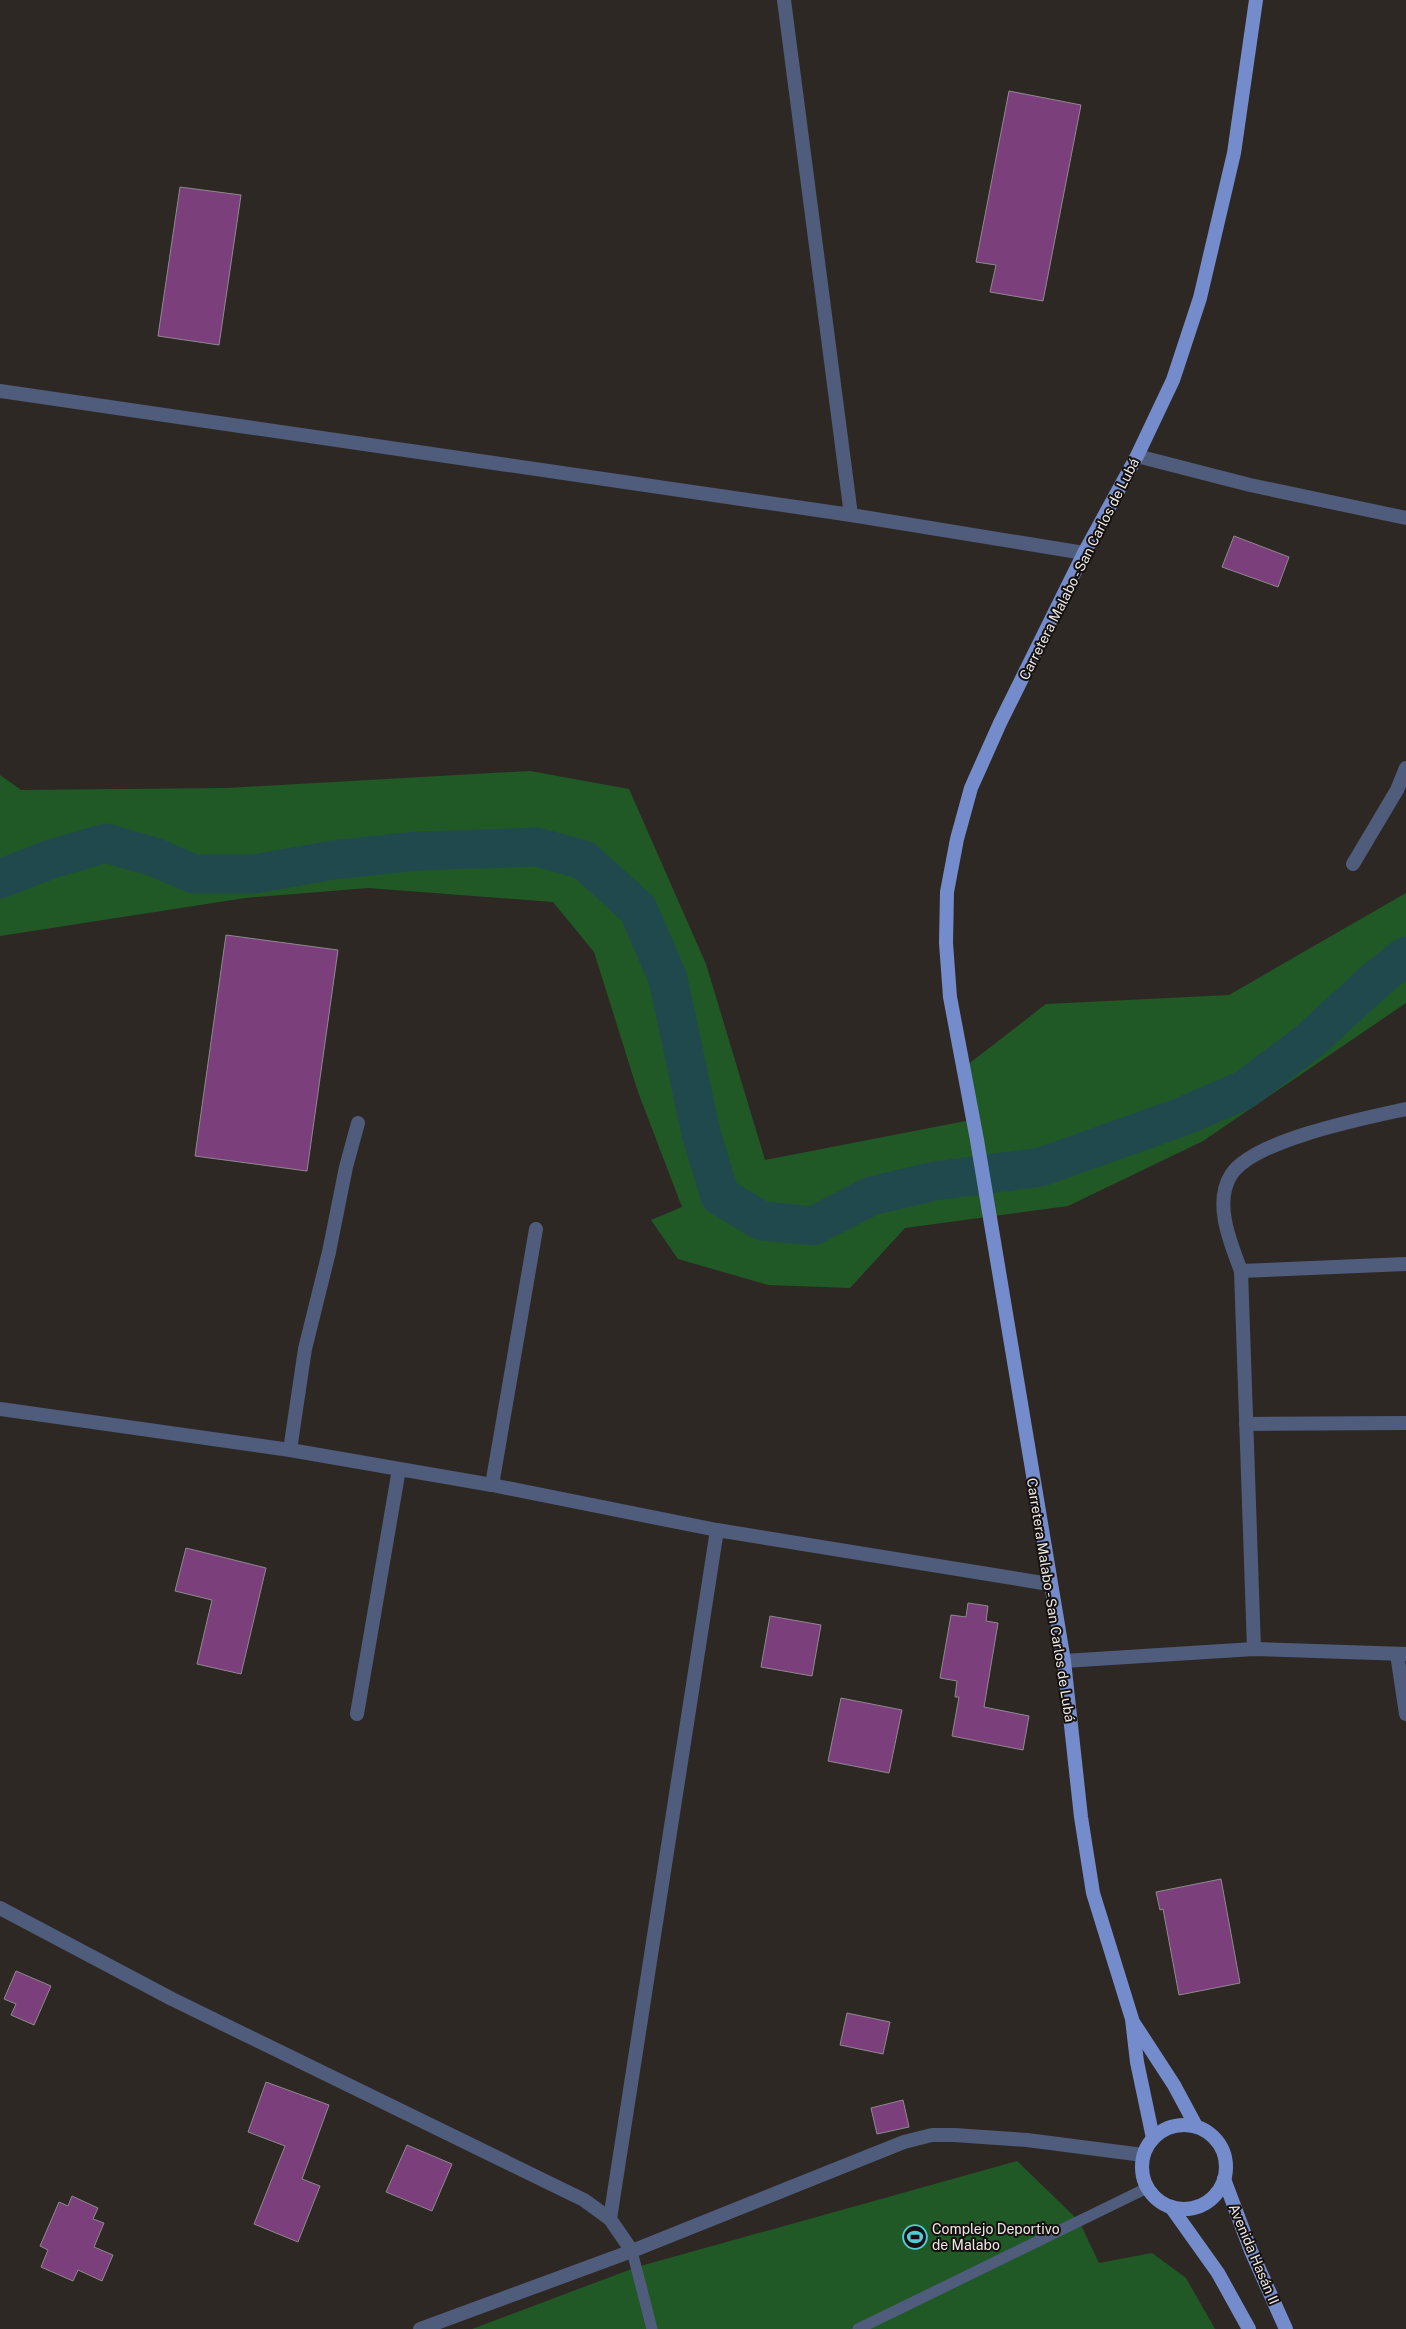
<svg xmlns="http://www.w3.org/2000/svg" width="1406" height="2329" font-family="'Public Sans',sans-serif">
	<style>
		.green { fill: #215926 }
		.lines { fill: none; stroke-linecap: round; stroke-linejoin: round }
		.river { stroke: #20494e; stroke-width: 39 }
		.building { fill: #7b3f7c; stroke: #8f898f }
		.service { stroke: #505c7b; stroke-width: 11 }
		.minor { stroke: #505c7b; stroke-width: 14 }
		.tertiary { stroke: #505c7b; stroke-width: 14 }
		.primary { stroke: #758ccc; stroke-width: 14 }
		.labels { text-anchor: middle; stroke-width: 4; stroke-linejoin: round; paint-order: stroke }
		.street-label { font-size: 14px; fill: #ece8e5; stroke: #141110 }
		.poi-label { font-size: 14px; fill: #ece8e5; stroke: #141110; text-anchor: start }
	</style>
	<rect width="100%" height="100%" fill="#2e2824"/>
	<g class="green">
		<polygon points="530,771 629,789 706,964 765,1160 976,1119 962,1069 1046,1004 1229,995 1406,893 1406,1003 1203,1141 1068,1206 905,1228 850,1288 768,1285 678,1259 651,1220 682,1207 638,1092 594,952 553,902 368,888 245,898 0,936 0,775 21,790 227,788"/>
		<polygon points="1017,2161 1079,2221 1099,2263 1152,2253 1186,2278 1215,2329 472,2329 637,2267"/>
	</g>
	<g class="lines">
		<polyline class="river" points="0,879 51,859 106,843 157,858 193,874 254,874 333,860 417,851 537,847 584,860 638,909 668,979 701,1133 720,1196 762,1221 813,1226 871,1196 935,1181 1041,1167 1184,1116 1244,1090 1308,1042 1378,978 1406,956"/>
	</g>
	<g class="building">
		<polygon points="1009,91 1081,105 1043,301 990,292 996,265 976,262"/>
		<polygon points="180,187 241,195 219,345 158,336"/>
		<polygon points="1234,536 1289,557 1278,587 1222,567"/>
		<polygon points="226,935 338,950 307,1171 195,1156"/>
		<polygon points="186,1548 266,1568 241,1674 197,1664 212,1600 175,1591"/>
		<polygon points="968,1603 988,1606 986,1621 998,1623 984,1707 1029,1716 1023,1750 952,1736 959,1697 955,1697 957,1681 940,1678 951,1615 966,1617"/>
		<polygon points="770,1616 821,1625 812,1676 761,1667"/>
		<polygon points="841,1698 902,1710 889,1773 828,1761"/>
		<polygon points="1221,1879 1240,1983 1179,1995 1163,1909 1160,1910 1156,1892"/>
		<polygon points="16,1971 51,1986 34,2025 11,2015 16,2004 4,1999"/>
		<polygon points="847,2013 890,2022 883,2054 840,2045"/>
		<polygon points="266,2082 329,2105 302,2179 320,2186 298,2242 254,2224 285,2146 248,2132"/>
		<polygon points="903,2100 909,2127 877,2134 871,2108"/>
		<polygon points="407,2145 452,2164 432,2211 386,2192"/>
		<polygon points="72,2196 98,2208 93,2219 104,2223 94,2247 113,2255 102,2281 78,2270 73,2281 41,2267 48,2250 40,2246 59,2202 68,2206"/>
	</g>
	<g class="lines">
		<g class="service">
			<polyline points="632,2251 652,2329"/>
			<polyline points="858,2329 1147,2188"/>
		</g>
		<g class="minor">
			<polyline points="784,0 851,515"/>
			<polyline points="0,391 851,515 1084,553"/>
			<polyline points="1353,864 1397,790 1406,768"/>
			<polyline points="1241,1271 1406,1264"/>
			<polyline points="0,1409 290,1450 492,1485 717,1530 1049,1584"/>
			<polyline points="1246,1424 1406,1423"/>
			<polyline points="290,1450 305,1349 329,1252 346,1167 358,1123"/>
			<polyline points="492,1485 536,1229"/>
			<path d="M1254 1649 1241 1271C1231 1244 1213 1203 1231 1175 1253 1140 1365 1118 1406 1109"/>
			<polyline points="1397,1654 1406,1714"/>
			<polyline points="1064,1661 1254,1649 1406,1654"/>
			<polyline points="357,1714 399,1469"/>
			<polyline points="0,1908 172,1999 584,2200 610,2219 632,2251"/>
			<polyline points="610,2219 717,1530"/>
			<polyline points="420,2329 632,2251 904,2142 932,2135 954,2135 1027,2140 1143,2155"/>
		</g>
		<polyline class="tertiary" points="1137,456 1250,485 1406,518"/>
		<g class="primary">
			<polyline points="1133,2022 1174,2085 1196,2126"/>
			<circle cx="1184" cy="2167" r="42"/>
			<polyline points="1153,2138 1137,2062 1132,2019 1093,1893 1081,1817 1064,1661 977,1140 950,997 946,943 947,892 957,839 971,788 1000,723 1084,553 1137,456 1173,380 1200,298 1234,153 1256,0"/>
			<polyline points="1224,2179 1251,2251 1286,2329"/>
			<polyline points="1171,2207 1218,2273 1249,2329"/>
		</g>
	</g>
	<defs>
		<g id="stadium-ring" transform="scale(1.25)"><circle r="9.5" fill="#141110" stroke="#52ccd6" stroke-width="1.5"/><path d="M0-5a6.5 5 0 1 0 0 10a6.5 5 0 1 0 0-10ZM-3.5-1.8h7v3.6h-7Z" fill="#52ccd6"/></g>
	</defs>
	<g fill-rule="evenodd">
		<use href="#stadium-ring" x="915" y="2237"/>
	</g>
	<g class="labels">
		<g class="street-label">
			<text transform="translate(1079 569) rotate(-63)" y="5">Carretera Malabo - San Carlos de Lubá</text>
			<text transform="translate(1051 1600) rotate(81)" y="5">Carretera Malabo - San Carlos de Lubá</text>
			<text transform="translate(1254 2254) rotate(67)" y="5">Avenida Hasán II</text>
		</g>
		<g class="poi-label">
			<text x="932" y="2234">Complejo Deportivo<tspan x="932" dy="16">de Malabo</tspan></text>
		</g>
	</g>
</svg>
